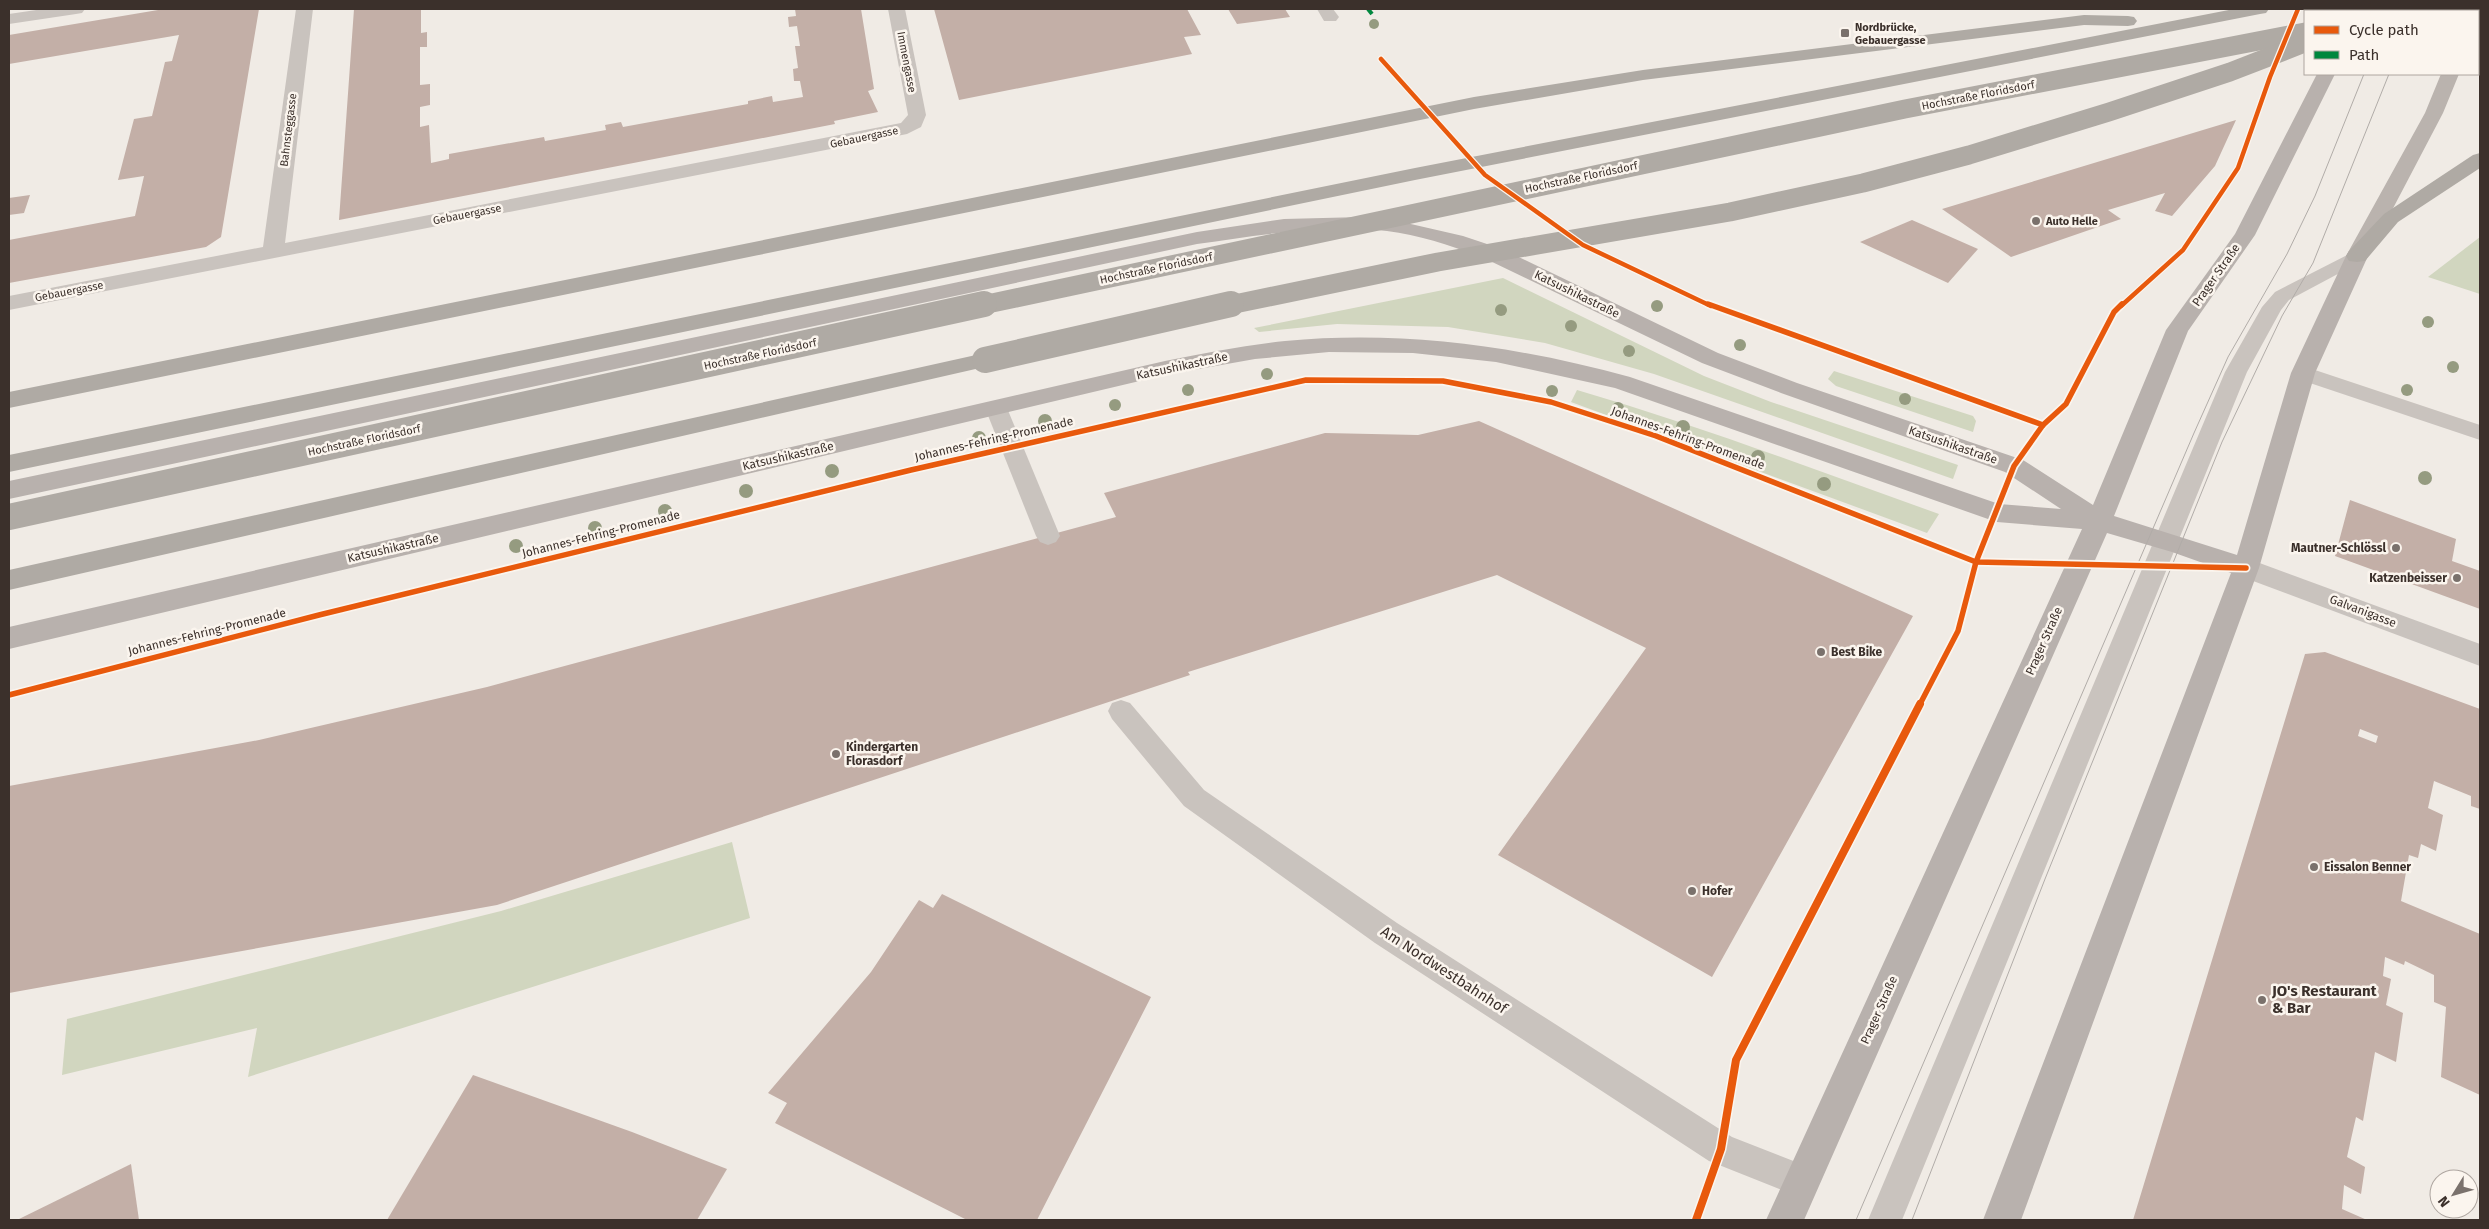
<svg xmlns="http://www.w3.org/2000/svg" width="2489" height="1229" font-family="'Fira Sans',sans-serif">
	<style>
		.green { fill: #d1d6bf }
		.building { fill: #c3afa7; fill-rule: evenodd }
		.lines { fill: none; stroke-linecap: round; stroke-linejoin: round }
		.lane { fill: #c9c3be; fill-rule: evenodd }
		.street { fill: #c9c3be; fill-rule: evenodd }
		.secondary { fill: #bab3ae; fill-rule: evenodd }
		.primary { fill: #b8b1ad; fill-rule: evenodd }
		.highway { fill: #afaaa4; fill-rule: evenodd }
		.tram { stroke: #b1aca8; stroke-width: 1 }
		.highway-bridge-far1 { stroke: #afaaa4; stroke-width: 19 }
		.highway-bridge { stroke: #afaaa4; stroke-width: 26 }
		.quiet { stroke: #00873e; stroke-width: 4; stroke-dasharray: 7 4; stroke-linecap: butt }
		.cycleway-far2-casing { stroke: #fbf5ee; stroke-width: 7 }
		.cycleway-far1-casing { stroke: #fbf5ee; stroke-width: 9 }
		.cycleway-casing { stroke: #fbf5ee; stroke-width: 11 }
		.cycleway-far2 { stroke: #e8590c; stroke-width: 4.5 }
		.cycleway-far1 { stroke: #e8590c; stroke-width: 5.5 }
		.cycleway { stroke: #e8590c; stroke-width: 8 }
		.tree { fill: #959b80 }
		.poi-dot { fill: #7a716c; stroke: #fbf5ee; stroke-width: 2 }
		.labels { text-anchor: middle; stroke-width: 5; stroke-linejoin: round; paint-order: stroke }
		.far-poi-label { font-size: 11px; font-weight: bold; fill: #3b302b; stroke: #fbf5ee; text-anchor: start }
		.far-street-label { font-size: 11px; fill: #3b302b; stroke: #fbf5ee }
		.street-label { font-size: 12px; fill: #3b302b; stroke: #fbf5ee }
		.poi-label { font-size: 12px; font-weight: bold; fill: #3b302b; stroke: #fbf5ee; text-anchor: start }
		.near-street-label { font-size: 15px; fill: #3b302b; stroke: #fbf5ee }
		.near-poi-label { font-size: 15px; font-weight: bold; fill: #3b302b; stroke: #fbf5ee; text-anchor: start }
	</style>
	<rect width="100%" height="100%" fill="#f0ebe5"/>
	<g class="green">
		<polygon points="2480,237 2480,294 2428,277"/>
		<polygon points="1503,278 1704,376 1771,402 1958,465 1953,479 1654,374 1545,343 1448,327 1337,324 1259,332 1254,328"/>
		<polygon points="1834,371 1973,416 1976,421 1973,432 1836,386 1828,379"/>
		<path d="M1577 390C1700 426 1819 471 1939 514L1927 533 1571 402Z"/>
		<polygon points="732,842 750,918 248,1077 257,1028 62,1075 67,1019 501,911"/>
	</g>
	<g class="building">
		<polygon points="164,9 259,9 221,237 206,247 9,283 9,240 135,216 144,176 118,180 134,119 152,116 165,62 172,61 179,35 9,64 9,35"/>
		<polygon points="354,9 421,9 421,33 427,32 427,47 420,47 420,85 430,84 430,105 420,107 420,127 429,125 431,163 449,159 449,154 544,137 545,141 606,130 605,125 621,122 623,127 748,104 748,101 772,96 773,102 803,97 800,81 794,81 793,69 798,68 795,46 800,46 797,26 789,27 788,17 796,16 795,9 861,9 874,89 868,91 878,112 834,121 835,124 339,220"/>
		<polygon points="934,9 1187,9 1201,35 1184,37 1192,54 959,100"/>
		<polygon points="1228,9 1285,9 1290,17 1237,24"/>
		<polygon points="2236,120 2215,166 2172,216 2155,211 2165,193 2108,210 2121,219 2011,257 1942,209"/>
		<polygon points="30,195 24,213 9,215 9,198"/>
		<polygon points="1912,220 1978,249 1948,283 1860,242"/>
		<polygon points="1479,421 1913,616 1712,977 1498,855 1646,648 1497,575 1188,672 1190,675 497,905 9,993 9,786 259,740 487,687 1116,517 1104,493 1325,433 1418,435"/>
		<polygon points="2350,500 2456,539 2452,561 2480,571 2480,609 2335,556"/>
		<path d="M2325 652 2480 709V809L2471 806V796L2434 781 2428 808 2443 815 2436 851 2421 844 2418 858 2409 855 2401 901 2480 934V1095L2441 1077 2446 1007 2434 1002V975L2405 961 2404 965 2385 957 2383 976 2391 979 2386 1005 2403 1013 2396 1062 2375 1052 2363 1121 2356 1117 2347 1157 2365 1167 2361 1194 2344 1185 2342 1209 2367 1220H2133L2305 654ZM2360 729 2378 736 2376 743 2358 736Z"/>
		<polygon points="942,894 1151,997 1037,1220 967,1220 775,1123 787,1103 768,1093 871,972 919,900 933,908"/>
		<polygon points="473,1075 632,1132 727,1169 697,1220 387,1220"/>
		<polygon points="131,1164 139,1220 17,1220"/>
	</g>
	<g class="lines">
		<g class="lane">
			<polygon points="2357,250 2364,252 2367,256 2364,260 2289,300 2281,310 2247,372 1902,1220 1868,1220 2225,372 2262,307 2275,292"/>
			<polygon points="2303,366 2480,425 2480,440 2295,378 2292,373 2295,368"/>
			<polygon points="996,401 1004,403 1007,408 1060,536 1056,542 1048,545 1040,542 1036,536 985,408 988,403"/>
			<polygon points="1121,700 1130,703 1204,790 1397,923 1732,1137 1814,1169 1819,1181 1814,1193 1802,1198 1709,1161 1375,943 1184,806 1112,719 1108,711 1112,703"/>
		</g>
		<g class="street">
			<polygon points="43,9 85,9 82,13 76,14 9,24 9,14"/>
			<polygon points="296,9 313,9 285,243 901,123 908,115 888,9 905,9 926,115 921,127 907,134 9,310 9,296 263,247"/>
			<polygon points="1317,9 1333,9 1339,17 1336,21 1324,21"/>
			<polygon points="2246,558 2480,644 2480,666 2237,575 2233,568 2237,561"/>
		</g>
		<g class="secondary">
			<polygon points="2467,9 2480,9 2480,15 2478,15 2478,11 2467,11"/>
			<polygon points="2441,74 2459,74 2443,113 2368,256 2365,261 2357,262 2349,261 2346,256 2425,113"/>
		</g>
		<g class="primary">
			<polygon points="2353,9 2371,9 2369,11 2352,11"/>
			<path d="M2317 74H2335L2255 235 2188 331 2114 516 2237 555 2291 373 2346 256 2349 251 2357 250 2365 251 2368 256 2315 373 2259 568 2021 1220H1983L2231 573 2172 552 2107 533 1804 1220H1766L2082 529 1997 522 1988 519 1615 388 1496 362 1413 353 1329 352 1255 359 1165 375 9 649V627L1165 361C1205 353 1245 345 1285 341 1402 330 1517 346 1630 377L1999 504 2061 509 2005 472 1781 393 1702 363 1486 259C1455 247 1421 235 1387 231 1324 224 1260 235 1197 244L9 499V481L1197 232 1284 219 1362 217 1389 219 1463 236 1502 249 1718 353 1797 383 2023 460 2093 505 2166 330 2235 234Z"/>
		</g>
		<g class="highway">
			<polygon points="2234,9 2269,9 2266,13 2260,14 1415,180 9,472 9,455 1415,168"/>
			<polygon points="2412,9 2441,9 2439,11 2411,11"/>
			<polygon points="2442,9 2465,9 2467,11 2444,11"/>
			<rect x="2478" y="14" width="2" height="11"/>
			<polygon points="2084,15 2128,16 2134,17 2137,21 2134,25 2128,26 2084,25 1643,80 1474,109 9,408 9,392 1474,97 1643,70"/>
			<polygon points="2480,153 2480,168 2398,222 2365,261 2357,262 2349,261 2346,256 2349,251 2384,214 2473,155"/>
			<polygon points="985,353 993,355 997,360 993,365 9,590 9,570"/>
		</g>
		<g class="tram">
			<polyline points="2405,11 2407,9"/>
			<polyline points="2431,11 2433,9"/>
			<polyline points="1856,1220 2194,433 2228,357 2287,254 2315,196 2364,74"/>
			<polyline points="1912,1220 2045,879 2222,442 2282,316 2313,263 2389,74"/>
		</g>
		<g class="highway-bridge-far1">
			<polyline points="978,306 1905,109 2305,32"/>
			<polyline points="1225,306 1438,262 1730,212 1863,183 1969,155 2109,112 2230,72 2302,44"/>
		</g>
		<g class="highway-bridge">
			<polyline points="985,360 1231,304"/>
			<polyline points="9,517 984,304"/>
		</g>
		<polyline class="quiet" points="1368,9 1372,14"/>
		<g class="cycleway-far2-casing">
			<g id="cycleway-far2">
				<polyline points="1381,59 1485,175 1583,245 1711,306"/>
				<polyline points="2121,306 2183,250 2238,168 2270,77 2298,9"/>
			</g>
		</g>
		<g class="cycleway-far1-casing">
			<g id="cycleway-far1">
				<polyline points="1708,304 2043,425"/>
				<polyline points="9,695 319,615 911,470 1306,380 1443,381 1551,402 1656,436 1976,562 2246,568"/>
				<polyline points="1919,706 1958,631 1976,562 2014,466 2043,425 2066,404 2114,312 2122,304"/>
			</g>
		</g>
		<g class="cycleway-casing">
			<polyline id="cycleway" points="1696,1220 1721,1149 1736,1060 1920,704"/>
		</g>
		<use href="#cycleway-far2" class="cycleway-far2"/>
		<use href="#cycleway-far1" class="cycleway-far1"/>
		<use href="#cycleway" class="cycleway"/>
	</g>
	<g class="tree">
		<circle cx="1374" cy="24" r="5"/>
		<circle cx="1657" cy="306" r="6"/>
		<circle cx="1501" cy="310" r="6"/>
		<circle cx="2428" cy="322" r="6"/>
		<circle cx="1571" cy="326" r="6"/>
		<circle cx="1740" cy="345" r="6"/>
		<circle cx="1629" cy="351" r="6"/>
		<circle cx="2453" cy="367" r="6"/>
		<circle cx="1267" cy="374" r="6"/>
		<circle cx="1188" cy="390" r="6"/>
		<circle cx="2407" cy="390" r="6"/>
		<circle cx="1552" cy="391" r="6"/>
		<circle cx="1905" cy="399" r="6"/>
		<circle cx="1115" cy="405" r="6"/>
		<circle cx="1618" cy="408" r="6"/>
		<circle cx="1045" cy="421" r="7"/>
		<circle cx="1683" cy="427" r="7"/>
		<circle cx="979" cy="438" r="7"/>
		<circle cx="1758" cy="457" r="7"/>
		<circle cx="832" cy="471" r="7"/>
		<circle cx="2425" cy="478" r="7"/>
		<circle cx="1824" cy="484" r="7"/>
		<circle cx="746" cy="491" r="7"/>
		<circle cx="665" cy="511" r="7"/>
		<circle cx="595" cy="528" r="7"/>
		<circle cx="516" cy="546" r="7"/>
	</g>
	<g class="poi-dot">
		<rect x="1840" y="28" width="10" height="10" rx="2.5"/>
		<circle cx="2036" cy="221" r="5"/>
		<circle cx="2396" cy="548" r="5"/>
		<circle cx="2457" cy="578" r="5"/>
		<circle cx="1821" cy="652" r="5"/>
		<circle cx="836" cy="754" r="5"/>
		<circle cx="2314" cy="867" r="5"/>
		<circle cx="1692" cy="891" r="5"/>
		<circle cx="2262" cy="1000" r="5"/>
	</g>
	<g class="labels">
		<g class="far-poi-label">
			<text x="1855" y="31">Nordbrücke,<tspan x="1855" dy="13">Gebauergasse</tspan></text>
			<text x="2046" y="225">Auto Helle</text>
		</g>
		<g class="far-street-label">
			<text transform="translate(907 62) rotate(79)" y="4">Immengasse</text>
			<text transform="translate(1978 95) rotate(-11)" y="4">Hochstraße Floridsdorf</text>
			<text transform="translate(288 130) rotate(-83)" y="4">Bahnsteggasse</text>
			<text transform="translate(864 137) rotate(-12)" y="4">Gebauergasse</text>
			<text transform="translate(1581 177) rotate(-12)" y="4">Hochstraße Floridsdorf</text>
			<text transform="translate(467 214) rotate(-11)" y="4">Gebauergasse</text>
			<text transform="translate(1156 268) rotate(-12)" y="4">Hochstraße Floridsdorf</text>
			<text transform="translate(69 291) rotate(-11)" y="4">Gebauergasse</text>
			<text transform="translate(760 354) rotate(-12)" y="4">Hochstraße Floridsdorf</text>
			<text transform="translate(364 440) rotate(-12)" y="4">Hochstraße Floridsdorf</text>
		</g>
		<g class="street-label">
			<text transform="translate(2216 275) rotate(-55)" y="4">Prager Straße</text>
			<text transform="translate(1577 294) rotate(26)" y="4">Katsushikastraße</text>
			<text transform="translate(1182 366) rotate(-12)" y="4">Katsushikastraße</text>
			<text transform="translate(1688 438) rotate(20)" y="4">Johannes-Fehring-Promenade</text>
			<text transform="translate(994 439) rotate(-13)" y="4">Johannes-Fehring-Promenade</text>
			<text transform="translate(1953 445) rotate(19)" y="4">Katsushikastraße</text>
			<text transform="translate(788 456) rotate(-13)" y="4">Katsushikastraße</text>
			<text transform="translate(601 534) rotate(-14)" y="4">Johannes-Fehring-Promenade</text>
			<text transform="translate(393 548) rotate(-13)" y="4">Katsushikastraße</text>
			<text transform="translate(2363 611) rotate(21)" y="4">Galvanigasse</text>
			<text transform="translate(207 632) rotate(-14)" y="4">Johannes-Fehring-Promenade</text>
			<text transform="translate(2044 641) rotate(-66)" y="4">Prager Straße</text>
			<text transform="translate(1879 1010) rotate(-66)" y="4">Prager Straße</text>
		</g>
		<g class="poi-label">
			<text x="2386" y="552" text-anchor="end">Mautner-Schlössl</text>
			<text x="2447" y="582" text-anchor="end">Katzenbeisser</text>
			<text x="1831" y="656">Best Bike</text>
			<text x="846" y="751">Kindergarten<tspan x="846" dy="14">Florasdorf</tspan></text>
			<text x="2324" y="871">Eissalon Benner</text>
			<text x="1702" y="895">Hofer</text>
		</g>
		<g class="near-street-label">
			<text transform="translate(1444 970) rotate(33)" y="5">Am Nordwestbahnhof</text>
		</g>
		<g class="near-poi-label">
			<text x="2272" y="996">JO's Restaurant<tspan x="2272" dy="17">&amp; Bar</tspan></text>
		</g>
	</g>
	<rect width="2489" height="1229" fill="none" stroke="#3b302b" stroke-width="20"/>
	<rect x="2304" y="10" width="175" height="65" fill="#fbf5ee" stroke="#aea6a0"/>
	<rect x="2314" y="26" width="25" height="8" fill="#e8590c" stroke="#aea6a0"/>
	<text x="2349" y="35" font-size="15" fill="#3b302b">Cycle path</text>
	<rect x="2314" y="51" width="25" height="8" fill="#00873e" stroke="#aea6a0"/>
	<text x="2349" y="60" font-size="15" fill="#3b302b">Path</text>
	<g transform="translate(2454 1194) rotate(233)"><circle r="24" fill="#fbf5ee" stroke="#aea6a0"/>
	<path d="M0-4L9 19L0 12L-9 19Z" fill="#7a716c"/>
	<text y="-8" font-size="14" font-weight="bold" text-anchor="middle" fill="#3b302b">N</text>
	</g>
</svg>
